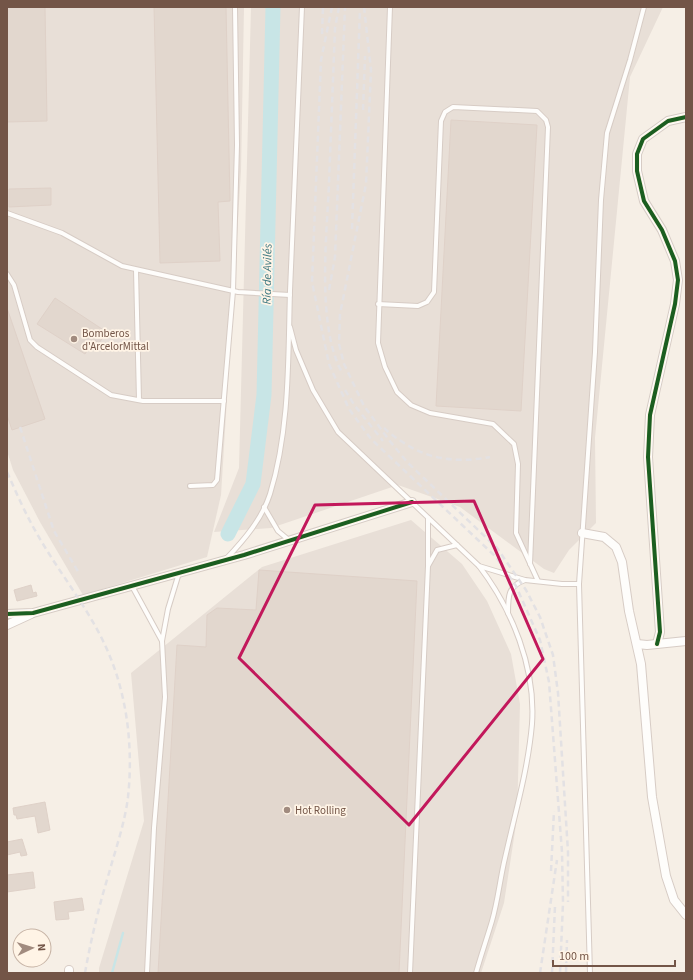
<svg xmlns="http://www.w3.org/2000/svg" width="693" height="980" font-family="'Source Sans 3',sans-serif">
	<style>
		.industrial { fill: #e8dfd7 }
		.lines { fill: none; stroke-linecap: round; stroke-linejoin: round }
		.stream { stroke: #c8e5e6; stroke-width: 2.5 }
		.river { stroke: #c8e5e6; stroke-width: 15 }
		.building { fill: #e2d7ce; stroke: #dfd1c8 }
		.lane-casing { stroke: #d7ccc5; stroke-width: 6 }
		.street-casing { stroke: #d7ccc5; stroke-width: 10 }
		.lane { stroke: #fefdfb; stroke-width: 4 }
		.street { stroke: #fefdfb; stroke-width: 8 }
		.rail { stroke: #e3e1e3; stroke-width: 2.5; stroke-dasharray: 6 4; stroke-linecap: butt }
		.cycleway-casing { stroke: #fff4e6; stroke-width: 6 }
		.cycleway { stroke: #1b5e20; stroke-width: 4 }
		.marked { fill: none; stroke: #c2185b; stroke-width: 3; stroke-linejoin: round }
		.poi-dot { fill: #a18b7f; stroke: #fff4e6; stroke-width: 1.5 }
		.labels { text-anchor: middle; stroke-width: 3.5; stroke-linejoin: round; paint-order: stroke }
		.poi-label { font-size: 11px; fill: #735547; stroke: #fff4e6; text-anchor: start }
		.water-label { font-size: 12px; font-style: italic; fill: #3d7881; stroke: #fff4e6 }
	</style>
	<rect width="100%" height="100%" fill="#f6efe6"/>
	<g class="industrial">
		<polygon points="7,7 244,7 241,171 221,495 207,557 83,595 40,522 13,470 7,451"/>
		<polygon points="251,7 663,7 630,77 595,438 596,523 569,550 554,573 544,569 460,507 398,485 271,528 214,532 239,468"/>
		<polygon points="411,520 462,564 487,601 511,654 520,704 517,818 504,903 481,973 99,973 99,968 144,821 131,673 262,567"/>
	</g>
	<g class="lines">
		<polyline class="stream" points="112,973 123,933"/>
		<polyline class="river" points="228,534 253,484 264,395 273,7"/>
	</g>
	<g class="building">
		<polygon points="7,7 45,7 47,121 7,122"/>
		<polygon points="154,7 226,7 230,201 218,202 220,261 160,263"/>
		<polygon points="451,120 537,125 521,411 436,406"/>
		<polygon points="51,188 51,205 9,207 9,189"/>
		<polygon points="55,298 102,329 99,333 104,336 99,343 94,340 85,354 37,324"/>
		<polygon points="7,308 45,419 12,430 7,415"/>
		<polygon points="259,570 417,581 399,973 158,973 177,645 206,647 207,615 217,608 256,610"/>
		<polygon points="31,585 33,593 36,592 37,596 17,601 14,590"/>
		<polygon points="45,802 50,830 38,833 35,816 17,819 16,815 14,815 13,808"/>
		<polygon points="22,839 27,855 21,856 20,852 7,855 7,842"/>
		<polygon points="33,872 35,888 7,892 7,875"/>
		<polygon points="82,898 84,910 68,912 69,919 56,920 54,902"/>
	</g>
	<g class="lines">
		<g class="lane-casing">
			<g id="lane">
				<polyline points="390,7 378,343 385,367 397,392 411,405 430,413 493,424 514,444 518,464 516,533 538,581"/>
				<polyline points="7,213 62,233 122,266 238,292 290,295"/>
				<polyline points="136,270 139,400"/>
				<polyline points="7,274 14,285 30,340 37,347 111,395 143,401 224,401"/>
				<polyline points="378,304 418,306 427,302 434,292 441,121 445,112 453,107 537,111 546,120 548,127 530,564"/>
				<polyline points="290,327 296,350 313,390 338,432 479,566 525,580 562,584 579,584"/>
				<polyline points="190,486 213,485 217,480 233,291 237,145 235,7"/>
				<polyline points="264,507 278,531 290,541"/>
				<polyline points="428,518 428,565"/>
				<path d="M226 559C244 540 262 519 270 494 290 429 288 358 290 291 294 196 298 102 302 7"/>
				<polyline points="132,586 162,641"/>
				<path d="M508 613C508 596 508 586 525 580"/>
				<polyline points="147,973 154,828 165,697 162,641 168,609 179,573"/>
				<polyline points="410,973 428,566 437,550 457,545"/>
				<path d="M476 973C481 955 487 938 492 921 498 900 500 879 505 858 515 813 528 770 532 724 536 668 512 609 479 566"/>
				<polyline points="590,973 579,584 595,352 601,200 607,133 630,60 644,7"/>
			</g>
		</g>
		<g class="street-casing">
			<g id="street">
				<polyline points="582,533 604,537 616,547 622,562 629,611 641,664 652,797 666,876 674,900 686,915"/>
				<polyline points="7,614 33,613 244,555 412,502"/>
				<polyline points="7,625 31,614"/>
				<polyline points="637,644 647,645 686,641"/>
				<polyline points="657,644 660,632 648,457 650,415 675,304 678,280 675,261 662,230 644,201 637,171 637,154 643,139 668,121 686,117"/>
				<polyline points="69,973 69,970"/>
			</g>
		</g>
		<use href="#lane" class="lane"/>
		<use href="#street" class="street"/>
		<g class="rail">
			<polyline points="332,7 321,60 312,282 329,364 349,409 371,439 496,557 516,586 540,640 549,682 562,852 563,903 560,973"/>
			<path d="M339 7 335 28C333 80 331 131 329 183 327 234 316 329 343 374"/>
			<polyline points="364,7 371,70 366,184 340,314 339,344 344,364 364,406 389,440 407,462 497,548 526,590 540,617 553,655 558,693 568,852 568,902"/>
			<polyline points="322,34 323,7"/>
			<polyline points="363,110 365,56"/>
			<polyline points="352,229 360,9"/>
			<polyline points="329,290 335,257 345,7"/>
			<polyline points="345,390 355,406 383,441"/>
			<polyline points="20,427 54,531 79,573"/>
			<path d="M384 428C389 433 395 437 401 441 428 460 458 463 490 457"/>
			<path d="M7 472C16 492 25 513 36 532 60 575 93 613 111 659 128 702 133 751 128 797 125 822 116 848 109 873 99 906 91 939 85 973"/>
			<polyline points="551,871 554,811"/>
			<polyline points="540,973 557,860"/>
			<polyline points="552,973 555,906"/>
			<polyline points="566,973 567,940"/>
		</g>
		<g class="cycleway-casing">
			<g id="cycleway">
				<polyline points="7,614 33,613 244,555 412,502"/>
				<polyline points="657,644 660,632 648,457 650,415 675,304 678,280 675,261 662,230 644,201 637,171 637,154 643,139 668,121 686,117"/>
			</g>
		</g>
		<use href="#cycleway" class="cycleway"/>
	</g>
	<path class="marked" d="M474 501 543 659 409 825 239 658 315 505Z"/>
	<g class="poi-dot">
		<circle cx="74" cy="339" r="4"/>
		<circle cx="287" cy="810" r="4"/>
	</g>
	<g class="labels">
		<g class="poi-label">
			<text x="82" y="337">Bomberos<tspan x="82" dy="13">d'ArcelorMittal</tspan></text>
			<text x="295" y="814">Hot Rolling</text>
		</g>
		<g class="water-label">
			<text transform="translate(267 274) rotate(-89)" y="4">Ría de Avilés</text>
		</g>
	</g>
	<rect width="693" height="980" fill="none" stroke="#735547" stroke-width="16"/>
	<g transform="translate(32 948) rotate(86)"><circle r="19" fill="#fff4e6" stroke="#c7b4a6"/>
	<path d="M0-3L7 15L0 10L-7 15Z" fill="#a18b7f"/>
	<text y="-6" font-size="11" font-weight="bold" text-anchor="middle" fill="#735547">N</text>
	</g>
	<path d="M553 960v6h122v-6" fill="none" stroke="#735547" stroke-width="2"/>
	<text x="559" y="960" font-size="12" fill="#735547" stroke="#fff4e6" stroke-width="3" paint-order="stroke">100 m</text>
</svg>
